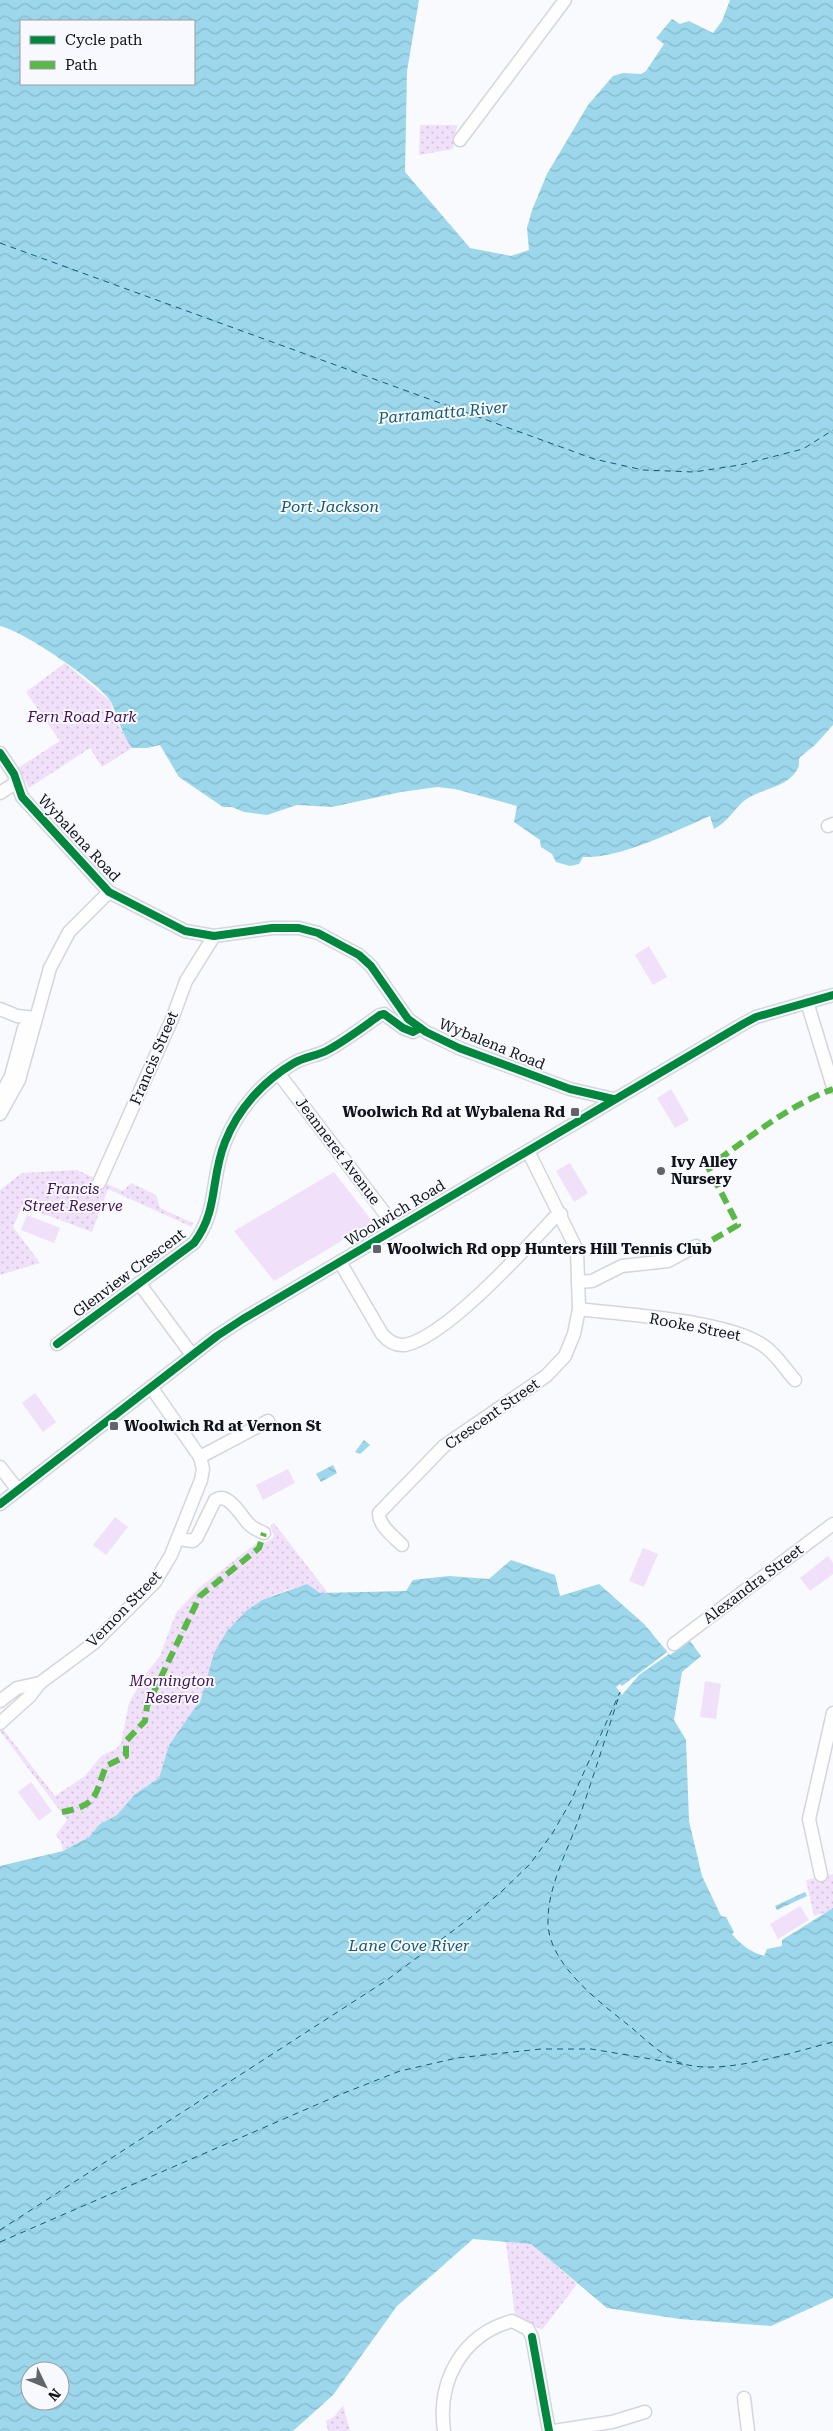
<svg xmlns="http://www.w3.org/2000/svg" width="833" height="2431" font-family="'Roboto Serif',serif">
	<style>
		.green { fill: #f1e0fa }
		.park { fill: url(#park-dots) }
		.water { fill: url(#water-waves); fill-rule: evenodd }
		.pier { fill: #f8fafd }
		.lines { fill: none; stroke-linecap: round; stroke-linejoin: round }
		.ferry { stroke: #155b6e; stroke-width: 1; stroke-dasharray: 6 5; stroke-linecap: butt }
		.minor-casing { stroke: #d3d6dc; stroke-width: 15 }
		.minor { stroke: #fefeff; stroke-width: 12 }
		.quiet { stroke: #58b947; stroke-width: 6; stroke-dasharray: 12 6; stroke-linecap: butt }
		.cycleway-casing { stroke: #f7f9fe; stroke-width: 11 }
		.cycleway { stroke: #00873e; stroke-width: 8 }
		.poi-dot { fill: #61646a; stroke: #f7f9fe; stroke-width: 2 }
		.labels { text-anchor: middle; stroke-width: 4; stroke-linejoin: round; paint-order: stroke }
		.park-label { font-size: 15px; font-style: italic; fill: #441054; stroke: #f7f9fe }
		.street-label { font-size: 15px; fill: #10131b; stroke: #f7f9fe }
		.poi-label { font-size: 15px; font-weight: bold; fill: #10131b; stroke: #f7f9fe; text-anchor: start }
		.water-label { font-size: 16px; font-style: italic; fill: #155b6e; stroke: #f7f9fe }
	</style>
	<defs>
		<pattern id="park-dots" width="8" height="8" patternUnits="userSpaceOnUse" patternTransform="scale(1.25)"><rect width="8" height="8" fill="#f1e0fa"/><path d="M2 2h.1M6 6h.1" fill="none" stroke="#cebfd6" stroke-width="1.8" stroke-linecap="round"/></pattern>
		<pattern id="water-waves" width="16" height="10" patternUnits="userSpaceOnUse" patternTransform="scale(1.25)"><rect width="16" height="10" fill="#9cd7ec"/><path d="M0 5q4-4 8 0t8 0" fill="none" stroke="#85b8ca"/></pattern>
	</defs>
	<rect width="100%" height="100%" fill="#f8fafd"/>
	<g class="green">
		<polygon points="649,946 667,977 653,985 635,955"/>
		<polygon points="671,1089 689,1120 675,1128 657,1098"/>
		<polygon points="570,1163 588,1193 574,1202 556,1171"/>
		<polygon points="334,1172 372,1221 372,1223 274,1281 234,1231"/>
		<polygon points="27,1215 60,1228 54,1243 21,1230"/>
		<polygon points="35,1393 56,1422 43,1432 22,1403"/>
		<polygon points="288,1469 295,1483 263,1500 256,1485"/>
		<polygon points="115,1517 128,1527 106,1555 93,1545"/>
		<polygon points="643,1548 658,1554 644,1587 629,1581"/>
		<polygon points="828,1556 833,1563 833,1574 810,1591 800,1578"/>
		<polygon points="705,1681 721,1684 716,1719 700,1717"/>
		<polygon points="31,1782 52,1811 39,1821 18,1792"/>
		<polygon points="800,1906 809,1920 778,1939 770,1924"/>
	</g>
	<g class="park">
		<polygon points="420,125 457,125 453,149 419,155"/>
		<polygon points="65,663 110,701 118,724 132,748 102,767 90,748 29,788 18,768 60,741 26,692"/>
		<polygon points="77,1170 123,1191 131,1183 156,1195 160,1208 193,1223 192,1227 108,1189 92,1232 22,1206 13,1227 40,1263 0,1275 0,1190 22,1173"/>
		<polygon points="274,1523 328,1593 320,1593 301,1586 287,1590 262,1600 239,1618 218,1646 201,1699 169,1745 159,1778 135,1794 117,1815 100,1824 89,1837 63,1851 61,1842 56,1835 67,1820 0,1731 2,1728 55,1796 85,1776 101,1756 116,1749 121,1743 129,1703 145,1675 160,1656 176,1613 199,1588 259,1541 264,1543 272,1539 274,1535 270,1526"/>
		<polygon points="833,1874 833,1910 814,1916 806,1880"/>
		<polygon points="506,2242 531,2244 577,2284 542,2330 515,2315"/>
		<polygon points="343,2405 350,2431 328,2431 326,2421 334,2417"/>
	</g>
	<g class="water">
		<path d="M0 0H419L407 71 405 172 470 248 511 256 529 250 527 228 532 210 547 174 588 105 613 76 623 73 641 74 646 71 664 44 656 38 672 19 680 24 689 21 713 33 722 21 730 0H833V725L815 745 800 757C798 761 800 764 798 768 788 788 762 788 745 800 734 809 728 822 714 829L710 816C675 831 619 859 583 857L579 864 570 866 556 862 552 854 541 847 540 840 514 822 517 806 455 789 437 787 401 792 332 807 297 805 267 815 244 812 232 807H223L179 777 160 745 147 748H132C121 733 119 718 111 702 102 684 20 629 0 626ZM21 21H194V84H21Z"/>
		<polygon points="364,1440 370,1445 360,1454 355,1452"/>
		<polygon points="333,1465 337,1473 321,1482 316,1474"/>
		<path d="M511 1560 555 1575 560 1596 599 1584 644 1624 670 1655 690 1641 701 1656 682 1672 674 1720 686 1740 689 1821 702 1876 721 1916 726 1917 734 1932 732 1934C741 1945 751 1952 764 1956L767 1949 782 1946V1940L833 1908V2298L771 2326 680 2319 607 2308 531 2244 473 2239 397 2306 333 2395 293 2431H0V1866L63 1851 89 1837 100 1824 117 1815 135 1794 159 1778 169 1745 201 1699 214 1653 227 1631 246 1611 262 1600 307 1584 320 1593 406 1591 413 1580 449 1576 489 1579ZM30 2371H60V2401H30Z"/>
		<polygon points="805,1892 807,1896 777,1910 775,1906"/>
	</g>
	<polygon class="pier" points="667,1652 669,1654 639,1675 622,1695 616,1687 620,1684 622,1686"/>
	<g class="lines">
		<g class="ferry">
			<polyline points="0,243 594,459 643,470 694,472 740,465 803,449 833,430"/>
			<path d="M618 1699C605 1739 593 1778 579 1818 568 1850 549 1884 548 1918 545 1963 601 2003 632 2028 648 2042 668 2061 688 2065 728 2074 793 2052 833 2042"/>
			<polyline points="0,2230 387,1980 470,1918 501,1892 530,1864 552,1834 571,1801 620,1692"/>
			<polyline points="0,2242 339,2095 400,2071 457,2058 541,2049 591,2049 687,2065"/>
		</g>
		<g class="minor-casing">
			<g id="minor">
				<polyline points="460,140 565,0"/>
				<polyline points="0,753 14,774 22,797 109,892 185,931 214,936 272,928 299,928 318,933 359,955 371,966 408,1019 426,1032 459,1048 570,1089 613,1099"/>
				<polyline points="0,793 17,782"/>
				<polyline points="828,826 833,824"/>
				<polyline points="807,1002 833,1087"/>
				<polyline points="0,1009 17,1016 35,1018"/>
				<polyline points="279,1074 396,1228"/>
				<polyline points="0,1097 11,1076 24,1028 35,1018"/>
				<polyline points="0,1114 19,1080 50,968 69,932 109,892"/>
				<polyline points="99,1183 172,1019 186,981 214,936"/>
				<path d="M340 1262 382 1334C388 1341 395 1346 405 1345 446 1337 524 1250 554 1218L561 1214"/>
				<polyline points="578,1282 592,1281 622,1266 668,1261 696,1246"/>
				<polyline points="139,1283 192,1355"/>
				<path d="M579 1309C625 1315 728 1320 764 1346 776 1354 785 1369 795 1380"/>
				<path d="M57 1344 194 1243C219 1210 210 1179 225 1142 238 1109 263 1081 294 1063 304 1057 316 1056 326 1051 345 1041 363 1027 380 1015L384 1014 403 1028 413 1032 420 1028"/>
				<polyline points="200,1457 268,1421"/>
				<polyline points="0,1467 18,1490"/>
				<polyline points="0,1504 217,1336 243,1319 743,1024 756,1017 833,995"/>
				<path d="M178 1539 193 1541 197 1537 215 1500C229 1491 241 1517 250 1525 254 1529 260 1531 264 1533"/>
				<path d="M402 1545C394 1537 378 1525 379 1513L444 1446 546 1376 565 1356 574 1334 579 1309 577 1250 528 1151"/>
				<polyline points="674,1644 833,1524"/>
				<polyline points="0,1701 17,1688 40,1683 94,1643 155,1582 171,1555 201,1480 203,1469 200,1457 151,1387"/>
				<polyline points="0,1723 30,1696 40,1683"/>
				<polyline points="821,1875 809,1819 833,1713"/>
				<polyline points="744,2398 748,2431"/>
				<path d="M444 2431C437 2381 462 2335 512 2321L528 2329 532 2337 549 2431"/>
				<polyline points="554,2431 612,2422 645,2412"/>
			</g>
		</g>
		<use href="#minor" class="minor"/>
		<g class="quiet">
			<path d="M696 1246H702L738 1225 708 1167C748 1139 787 1106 833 1089"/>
			<path d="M62 1812C98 1805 94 1797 106 1766L126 1756V1741L145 1721 147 1706 200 1596 259 1548 264 1533"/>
		</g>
		<g class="cycleway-casing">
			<g id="cycleway">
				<polyline points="0,753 14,774 22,797 109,892 185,931 214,936 272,928 299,928 318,933 359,955 371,966 408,1019 426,1032 459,1048 570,1089 613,1099"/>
				<path d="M57 1344 194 1243C219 1210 210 1179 225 1142 238 1109 263 1081 294 1063 304 1057 316 1056 326 1051 345 1041 363 1027 380 1015L384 1014 403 1028 413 1032 420 1028"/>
				<polyline points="0,1504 217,1336 243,1319 743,1024 756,1017 833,995"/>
				<polyline points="532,2337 549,2431"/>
			</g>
		</g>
		<use href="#cycleway" class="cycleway"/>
	</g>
	<g class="poi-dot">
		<rect x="570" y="1107" width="10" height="10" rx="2.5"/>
		<circle cx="661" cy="1171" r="5"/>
		<rect x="372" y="1244" width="10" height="10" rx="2.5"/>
		<rect x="109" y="1421" width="10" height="10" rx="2.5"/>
	</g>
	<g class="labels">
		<g class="park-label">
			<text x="82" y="722">Fern Road Park</text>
			<text x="73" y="1194">Francis<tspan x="73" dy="17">Street Reserve</tspan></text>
			<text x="172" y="1686">Mornington<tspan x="172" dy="17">Reserve</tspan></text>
		</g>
		<g class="street-label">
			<text transform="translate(79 838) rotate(47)" y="5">Wybalena Road</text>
			<text transform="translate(492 1044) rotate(22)" y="5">Wybalena Road</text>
			<text transform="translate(154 1058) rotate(-67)" y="5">Francis Street</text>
			<text transform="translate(338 1151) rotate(53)" y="5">Jeanneret Avenue</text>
			<text transform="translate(395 1213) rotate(-31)" y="5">Woolwich Road</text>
			<text transform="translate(129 1273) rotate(-37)" y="5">Glenview Crescent</text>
			<text transform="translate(695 1327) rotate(11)" y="5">Rooke Street</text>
			<text transform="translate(492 1414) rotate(-35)" y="5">Crescent Street</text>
			<text transform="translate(753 1584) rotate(-37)" y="5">Alexandra Street</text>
			<text transform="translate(124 1609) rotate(-46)" y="5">Vernon Street</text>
		</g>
		<g class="poi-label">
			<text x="565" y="1117" text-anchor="end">Woolwich Rd at Wybalena Rd</text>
			<text x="671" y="1167">Ivy Alley<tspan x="671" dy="17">Nursery</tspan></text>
			<text x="387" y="1254">Woolwich Rd opp Hunters Hill Tennis Club</text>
			<text x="124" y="1431">Woolwich Rd at Vernon St</text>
		</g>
		<g class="water-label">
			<text transform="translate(443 412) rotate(-5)" y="6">Parramatta River</text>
			<text x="330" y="512">Port Jackson</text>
			<text x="409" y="1951">Lane Cove River</text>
		</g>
	</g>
	<rect x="20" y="20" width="175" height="65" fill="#f7f9fe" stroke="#9b9da3"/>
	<rect x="30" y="36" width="25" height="8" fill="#00873e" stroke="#9b9da3"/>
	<text x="65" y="45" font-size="15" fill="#10131b">Cycle path</text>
	<rect x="30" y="61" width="25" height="8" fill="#58b947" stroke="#9b9da3"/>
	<text x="65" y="70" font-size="15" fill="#10131b">Path</text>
	<g transform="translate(45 2386) rotate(133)"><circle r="24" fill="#f7f9fe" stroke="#9b9da3"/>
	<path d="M0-4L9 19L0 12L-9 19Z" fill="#61646a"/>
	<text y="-8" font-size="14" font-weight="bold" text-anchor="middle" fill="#10131b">N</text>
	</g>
</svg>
